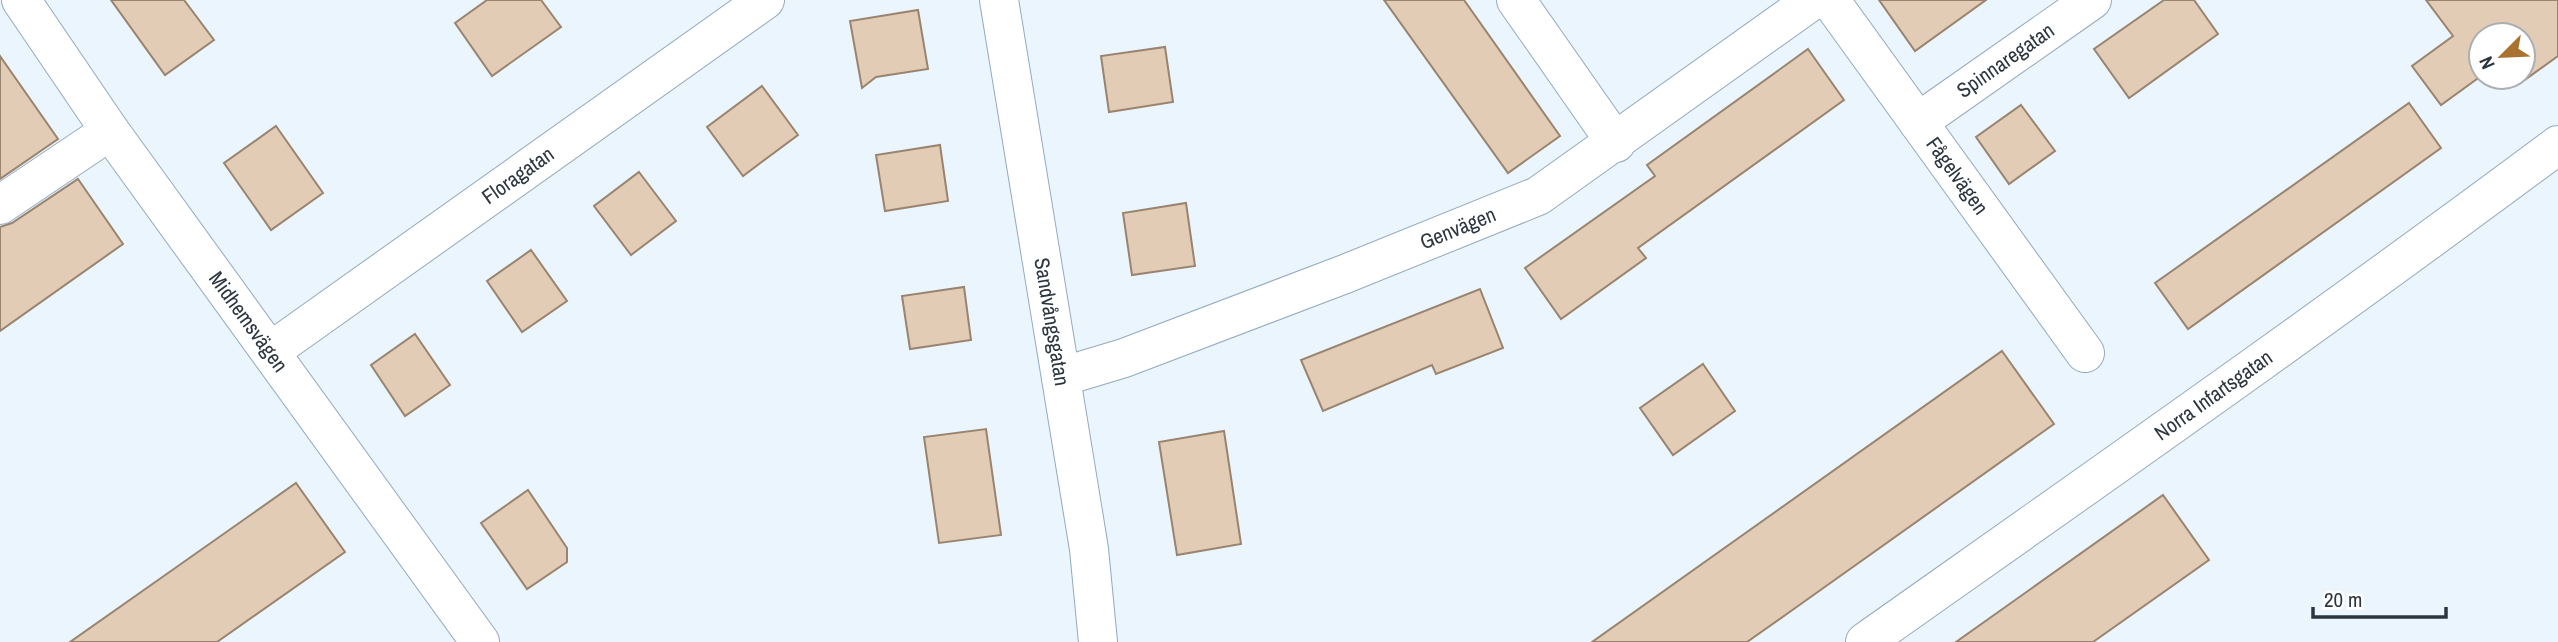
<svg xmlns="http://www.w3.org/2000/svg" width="2558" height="642" font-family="'Archivo Narrow',sans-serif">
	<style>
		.building { fill: #e3ccb5; stroke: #99846f; stroke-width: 2 }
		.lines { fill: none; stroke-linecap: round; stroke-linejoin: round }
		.minor-casing { stroke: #93aabf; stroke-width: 40 }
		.minor { stroke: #fff; stroke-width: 38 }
		.labels { text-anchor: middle; stroke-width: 5; stroke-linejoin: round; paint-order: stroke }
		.street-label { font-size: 21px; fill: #2d363f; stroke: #fff }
	</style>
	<rect width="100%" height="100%" fill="#ebf5fe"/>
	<g class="building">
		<polygon points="111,0 184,0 214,40 165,75"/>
		<polygon points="487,0 541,0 561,27 492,76 455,23"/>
		<polygon points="1384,0 1464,0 1560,136 1508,173"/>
		<polygon points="1879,0 1986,0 1915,51"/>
		<polygon points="2164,0 2194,0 2218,34 2129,98 2094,49"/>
		<polygon points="2426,0 2558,0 2558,56 2526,79 2523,75 2523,35 2481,35 2481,76 2441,105 2412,66 2453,36"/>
		<polygon points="918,10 928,69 876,77 862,88 850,21"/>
		<polygon points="1165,47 1173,102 1109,112 1101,56"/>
		<polygon points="1808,49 1844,100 1638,248 1646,258 1561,319 1525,268 1655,176 1647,165"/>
		<polygon points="0,56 58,139 0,179"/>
		<polygon points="762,86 798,135 743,176 707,127"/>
		<polygon points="2409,103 2441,148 2188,329 2155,283"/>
		<polygon points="2021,105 2055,151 2009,184 1976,137"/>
		<polygon points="276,126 323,193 271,230 224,163"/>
		<polygon points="940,145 948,201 885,211 876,155"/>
		<polygon points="639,172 676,221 631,255 594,206"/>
		<polygon points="78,179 123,244 0,331 0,227 12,223"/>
		<polygon points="1186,203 1195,266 1132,275 1123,213"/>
		<polygon points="531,250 567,301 522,332 487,281"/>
		<polygon points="964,287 971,340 910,349 902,296"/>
		<polygon points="1480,289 1503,348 1436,374 1432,365 1323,411 1301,360"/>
		<polygon points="415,334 450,385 405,416 371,365"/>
		<polygon points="2002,351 2054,424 1791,611 1747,642 1592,642"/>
		<polygon points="1703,364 1735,411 1673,455 1640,408"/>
		<polygon points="986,429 1001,535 939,543 924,437"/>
		<polygon points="1224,431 1241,544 1177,555 1159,442"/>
		<polygon points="296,483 345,552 217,642 70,642"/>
		<polygon points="528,490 567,548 567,562 527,589 481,523"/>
		<polygon points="2163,495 2209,560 2093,642 1956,642"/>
	</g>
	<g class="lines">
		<g class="minor-casing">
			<g id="minor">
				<path id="s1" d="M21 0 110 131 480 642"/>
				<path id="s2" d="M999 0 1089 549 1098 642"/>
				<polyline points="1516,0 1616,143"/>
				<path id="s3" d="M1830 0 2085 353"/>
				<path id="s4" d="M1918 122 2092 0"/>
				<polyline points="0,205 110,131"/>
				<path id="s5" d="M271 351 765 0"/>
				<path id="s6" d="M1061 377 1124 358 1345 274 1538 196 1813 0"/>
				<path id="s7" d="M1865 642C2097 478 2330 315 2558 145"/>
			</g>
		</g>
		<use href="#minor" class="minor"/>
	</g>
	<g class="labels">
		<g class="street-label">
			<text dy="7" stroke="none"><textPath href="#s4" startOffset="107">Spinnaregatan</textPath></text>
			<text dy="7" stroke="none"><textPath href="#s5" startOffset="303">Floragatan</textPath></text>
			<text dy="7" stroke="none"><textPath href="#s3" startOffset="217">Fågelvägen</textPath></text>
			<text dy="7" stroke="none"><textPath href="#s6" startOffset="424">Genvägen</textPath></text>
			<text dy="7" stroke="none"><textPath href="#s2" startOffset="326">Sandvångsgatan</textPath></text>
			<text dy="7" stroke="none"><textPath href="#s1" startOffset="394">Midhemsvägen</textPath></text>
			<text dy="7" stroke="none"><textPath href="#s7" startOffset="427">Norra Infartsgatan</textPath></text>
		</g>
	</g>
	<g transform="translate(2502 56) rotate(246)"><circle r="33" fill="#ffffff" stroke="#abafb2" stroke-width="2"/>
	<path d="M0-5L12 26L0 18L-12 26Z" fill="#aa722f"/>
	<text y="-10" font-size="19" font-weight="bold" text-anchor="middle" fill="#2d363f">N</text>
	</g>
	<path d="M2313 607v10h133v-10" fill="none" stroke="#2d363f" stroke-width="3.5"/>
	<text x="2324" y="607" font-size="21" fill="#2d363f" stroke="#ffffff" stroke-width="5" paint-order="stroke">20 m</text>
</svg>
